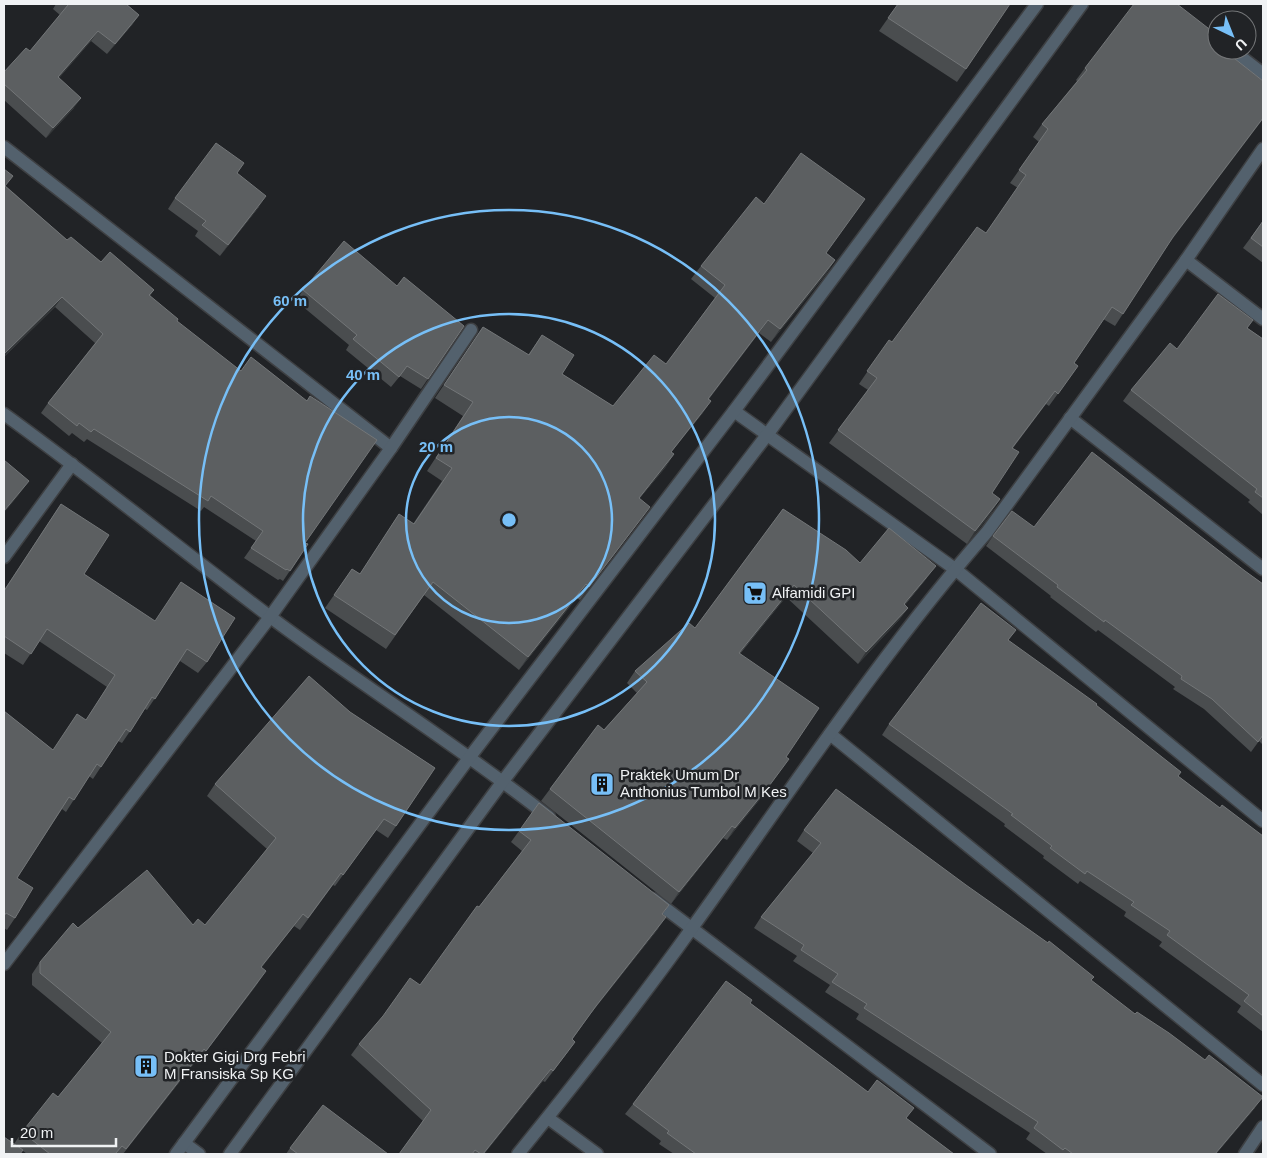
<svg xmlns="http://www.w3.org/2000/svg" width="1267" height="1158" font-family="Helvetica,sans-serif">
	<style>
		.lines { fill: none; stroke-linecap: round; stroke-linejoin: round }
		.minor-casing { stroke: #3e4043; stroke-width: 15 }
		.minor { stroke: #53616d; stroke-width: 12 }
		.wall { fill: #4a4d4f }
		.shaded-wall { fill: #323537 }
		.building { fill: #5c5f61; stroke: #737678 }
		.ring { fill: none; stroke: #77bff7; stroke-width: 2.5 }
		.labels { text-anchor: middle; stroke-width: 5; stroke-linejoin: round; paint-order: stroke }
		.poi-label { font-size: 15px; fill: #f0f2f4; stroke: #212326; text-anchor: start }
		.centre { fill: #77bff7; stroke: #212326; stroke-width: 2.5 }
		.ring-label { font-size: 15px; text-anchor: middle; font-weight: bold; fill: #77bff7; stroke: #212326; stroke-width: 5; stroke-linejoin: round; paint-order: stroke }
	</style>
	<rect width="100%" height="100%" fill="#212326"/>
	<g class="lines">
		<g class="minor-casing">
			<g id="minor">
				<polyline points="1232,50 1263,74"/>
				<polyline points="4,147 391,448"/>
				<polyline points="1186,260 1263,319"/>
				<polyline points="734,411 955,569 1263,821"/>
				<path d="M4 414C94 479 180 549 269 616 361 685 459 746 549 817"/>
				<polyline points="1070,418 1263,569"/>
				<polyline points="4,557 72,464"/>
				<polyline points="830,734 1263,1085"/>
				<polyline points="653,899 990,1154"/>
				<polyline points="4,964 270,617 391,448 471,330"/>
				<polyline points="548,1118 597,1154"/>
				<polyline points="184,1143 199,1154"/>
				<polyline points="176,1154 469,758 734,411 1037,4"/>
				<polyline points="230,1154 503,781 767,435 1082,4"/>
				<path d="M518 1154C578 1080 637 1005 692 928 788 795 879 656 987 532L1186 260 1263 149"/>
				<polyline points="1245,1154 1263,1127"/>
			</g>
		</g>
		<use href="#minor" class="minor"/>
	</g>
	<g class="wall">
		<polygon points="56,4 126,4 139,15 132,25 107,54 91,41 59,78 74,108 46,138 4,100 4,72 30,51 60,15 53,9"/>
		<polygon points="898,4 966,69 957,82 879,31"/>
		<polygon points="1230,55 1263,81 1263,119 1169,243 1115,326 1103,319 1074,363 1078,366 1049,406 1046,404 1013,448 992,493 992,512 967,544 829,443 868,390 859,384 880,353 892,342 986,233 1018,188 1010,183 1039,142 1033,137 1042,124 1077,81 1076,80 1085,68"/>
		<polygon points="4,169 6,186 67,240 101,262 154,290 150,296 177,322 305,543 308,544 283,581 280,579 278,580 244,558 256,541 204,507 201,511 87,439 84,442 72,433 69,436 41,413 48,403 95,343 55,307 4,357"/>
		<polygon points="237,174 259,207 220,256 195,236 198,231 168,209 175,198"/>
		<polygon points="1263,221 1263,263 1243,248"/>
		<polygon points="826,253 835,260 826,274 771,342 759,333 709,399 711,401 702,414 671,452 674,454 665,468 639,499 640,520 580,600 577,598 519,670 424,595 386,649 325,608 352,569 360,574 399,514 413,524 442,481 427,471 463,416 435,398 483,327 528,355 542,335 562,374 613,406 666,364 715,298 691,279 701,266"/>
		<polygon points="397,286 464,326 421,389 400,376 391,387 346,350 349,345 296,301 303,290"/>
		<polygon points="1247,328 1263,339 1263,515 1248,502 1250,500 1123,401 1131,390 1177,349"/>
		<polygon points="61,504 84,574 207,662 198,673 180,661 147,710 145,709 122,743 118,741 93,779 89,776 66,812 62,809 17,878 15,918 7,930 4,928 4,711 53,750 86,720 107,687 39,641 23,665 4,653 4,590"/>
		<polygon points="783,509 860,563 927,578 905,605 908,608 899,620 858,664 786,597 740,654 786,757 761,798 727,840 723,838 671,904 541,801 550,789 637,693 627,683 635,671 695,628"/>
		<polygon points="1034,527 1245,571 1263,584 1263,745 1259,741 1251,752 1204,709 1173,689 1175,687 1098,630 1096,632 1050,597 1051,596 986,546 993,536"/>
		<polygon points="1016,630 1008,640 1096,705 1178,776 1220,808 1263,836 1263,1032 1237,1012 1241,1006 1159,946 1162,942 1124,916 1126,912 1080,881 1078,884 1043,858 1044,856 1004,826 1005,824 882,735 889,724"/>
		<polygon points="350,712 435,768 388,838 376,830 335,886 333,885 300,930 294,926 261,967 258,983 198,1062 196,1061 123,1154 27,1154 14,1144 22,1132 58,1097 102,1043 32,985 32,974 40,962 78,928 205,925 267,849 207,796 215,784"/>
		<polygon points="804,830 1091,981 1255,1108 1216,1154 1047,1154 1026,1139 1030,1133 856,1019 859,1014 825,992 830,985 793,961 797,956 754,928 761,917 813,853 797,841"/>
		<polygon points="519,831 669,905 662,915 658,929 588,1017 572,1040 575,1042 567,1053 545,1082 543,1081 484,1154 399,1154 423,1121 351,1055 359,1044 420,985 479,907 522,851 511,842"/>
		<polygon points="750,1003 868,1092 906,1118 954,1154 674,1154 659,1144 661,1141 625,1114 633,1104"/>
		<polygon points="290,1148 388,1154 286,1154"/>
	</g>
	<g class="shaded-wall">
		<polygon points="139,15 132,25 107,54 115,44"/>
		<polygon points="98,31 91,41 51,87 58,77"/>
		<polygon points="81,98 74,108 46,138 53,128"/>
		<polygon points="1263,118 1263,119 1165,249 1173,237"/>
		<polygon points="266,196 259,207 220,256 228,245"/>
		<polygon points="835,260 826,274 771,342 780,329"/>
		<polygon points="62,297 55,307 4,357 4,354"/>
		<polygon points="768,320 759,333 699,412 708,399"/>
		<polygon points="711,401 702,414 661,465 671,452"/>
		<polygon points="674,454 665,468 629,511 639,498"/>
		<polygon points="29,481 18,496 4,513 4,511"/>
		<polygon points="1000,499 992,512 967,544 975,531"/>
		<polygon points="650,507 640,520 580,600 589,587"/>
		<polygon points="936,566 927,578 895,616 904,604"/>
		<polygon points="586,584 577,598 519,670 528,657"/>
		<polygon points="794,585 786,597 730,665 739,653"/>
		<polygon points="908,608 899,620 858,664 866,652"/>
		<polygon points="789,759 761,798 727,840 735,828"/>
		<polygon points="732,826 723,838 671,904 679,892"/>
		<polygon points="303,914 294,926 253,979 261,967"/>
		<polygon points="666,917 658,929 588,1017 596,1006"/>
		<polygon points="266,971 258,983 198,1062 206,1051"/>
		<polygon points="204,1049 196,1061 122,1154 126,1149"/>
		<polygon points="551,1069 543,1081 484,1154 483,1154"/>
		<polygon points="1263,1097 1255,1108 1216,1154 1215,1154"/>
	</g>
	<g class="building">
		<polygon points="66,4 126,4 139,15 115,44 98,31 58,77 81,98 53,128 4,84 4,72 26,48 30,51 68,5"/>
		<polygon points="898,4 1010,4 966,69 888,18"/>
		<polygon points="1134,4 1177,4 1217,35 1217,50 1234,50 1230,55 1263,81 1263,118 1173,237 1123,314 1112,307 1074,363 1078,366 1058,394 1055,391 1012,448 1019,452 992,493 1000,499 975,531 838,430 877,378 867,371 889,340 892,342 977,227 986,233 1026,175 1019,170 1048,129 1042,124 1087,70 1085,68"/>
		<polygon points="216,143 244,163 237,173 266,196 228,245 202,225 206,221 175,198"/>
		<polygon points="801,153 865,199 826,253 835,260 780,329 768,320 708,399 711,401 671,452 674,454 639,498 650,507 589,587 586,584 528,657 433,582 395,635 334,595 352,569 360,574 399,514 414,524 452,468 436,458 473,402 444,385 483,327 529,355 542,335 574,355 562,374 613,406 654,355 666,364 725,285 701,266 756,197 764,204"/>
		<polygon points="4,169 13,176 5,186 67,240 71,237 101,262 110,252 154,290 149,295 178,319 177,321 241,371 251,357 307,401 310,396 377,440 305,543 308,544 290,571 287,569 286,570 251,548 263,531 211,496 208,501 94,429 91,432 79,423 77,426 48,403 103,334 62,297 4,354"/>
		<polygon points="1263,221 1263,247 1251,238"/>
		<polygon points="344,241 397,286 404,277 464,326 428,379 407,366 399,377 353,339 357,335 303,290"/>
		<polygon points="1218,294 1253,320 1247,328 1263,339 1263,498 1255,492 1257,489 1131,390 1170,343 1177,349"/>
		<polygon points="1092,452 1245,571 1263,584 1263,735 1258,742 1212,699 1181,679 1182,676 1105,620 1104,622 1057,587 1058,585 993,536 1012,511 1034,527"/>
		<polygon points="4,460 29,481 4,511"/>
		<polygon points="61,504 109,535 84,574 155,621 181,582 235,618 207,662 187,649 155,699 152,697 130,732 126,729 101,767 97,764 74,800 69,797 17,878 33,888 15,918 6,913 4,916 4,711 53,750 77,714 86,720 115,675 47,629 31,654 4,636 4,591"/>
		<polygon points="783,509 846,550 860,563 889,528 936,566 904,604 908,608 866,652 794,585 739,653 819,708 786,757 789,759 769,786 735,828 732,826 679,892 550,789 598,725 604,730 647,682 635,671 689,623 695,628"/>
		<polygon points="981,603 1016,630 1008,640 1097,704 1096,705 1181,772 1178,776 1220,808 1222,805 1263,836 1263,1016 1244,1001 1249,995 1167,935 1170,931 1131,905 1134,902 1087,871 1085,874 1050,848 1052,846 1011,815 1013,814 889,724"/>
		<polygon points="309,676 350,712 435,768 396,826 384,819 343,875 341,873 308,918 303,914 261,967 266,971 206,1051 204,1049 126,1149 122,1146 115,1154 50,1154 22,1132 53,1093 58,1097 111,1032 40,973 40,962 73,923 78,928 147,870 193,925 198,919 205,925 276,838 215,784"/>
		<polygon points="836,789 966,885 1048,943 1049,941 1094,977 1091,980 1135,1014 1137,1012 1169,1033 1205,1060 1209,1055 1263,1097 1215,1154 1073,1154 1065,1148 1063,1150 1034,1128 1038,1122 864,1008 867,1004 832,982 838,974 801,950 804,945 761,917 821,843 804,830"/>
		<polygon points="539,803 669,905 662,914 666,917 596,1006 572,1039 575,1042 553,1071 551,1069 483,1154 481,1154 475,1150 472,1154 399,1154 431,1110 359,1044 383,1016 410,978 420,985 477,906 479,907 531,840 519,831"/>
		<polygon points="726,981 752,1000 750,1003 868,1092 877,1080 914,1108 906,1118 954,1154 696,1154 667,1133 669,1131 633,1104"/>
		<polygon points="323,1105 388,1154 298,1154 290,1148"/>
		<polygon points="4,1137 23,1150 20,1154 4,1154"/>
	</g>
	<g class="ring">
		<circle cx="509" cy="520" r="103"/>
		<circle cx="509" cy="520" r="206"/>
		<circle cx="509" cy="520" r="310"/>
	</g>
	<defs>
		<g id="supermarket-square" transform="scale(1.25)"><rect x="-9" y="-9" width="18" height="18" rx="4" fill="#77bff7" stroke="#212326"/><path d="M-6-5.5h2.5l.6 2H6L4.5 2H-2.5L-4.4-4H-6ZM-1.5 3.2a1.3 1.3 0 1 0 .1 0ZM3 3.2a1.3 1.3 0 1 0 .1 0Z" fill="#111"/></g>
		<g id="building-square" transform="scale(1.25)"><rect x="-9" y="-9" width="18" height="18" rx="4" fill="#77bff7" stroke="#212326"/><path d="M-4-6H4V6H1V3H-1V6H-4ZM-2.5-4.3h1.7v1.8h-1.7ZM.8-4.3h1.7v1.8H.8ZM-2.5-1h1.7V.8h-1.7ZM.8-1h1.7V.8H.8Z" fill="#111"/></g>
	</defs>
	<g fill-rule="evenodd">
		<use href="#supermarket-square" x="755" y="593"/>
		<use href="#building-square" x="602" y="784"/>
		<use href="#building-square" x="146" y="1066"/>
	</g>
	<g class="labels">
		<g class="poi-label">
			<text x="772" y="598">Alfamidi GPI</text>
			<text x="620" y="780">Praktek Umum Dr<tspan x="620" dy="17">Anthonius Tumbol M Kes</tspan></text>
			<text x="164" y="1062">Dokter Gigi Drg Febri<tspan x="164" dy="17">M Fransiska Sp KG</tspan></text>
		</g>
	</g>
	<circle cx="509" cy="520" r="8" class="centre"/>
	<g class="ring-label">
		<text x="290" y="306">60 m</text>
		<text x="363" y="380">40 m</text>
		<text x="436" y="452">20 m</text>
	</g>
	<rect width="1267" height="1158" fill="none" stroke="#f0f2f4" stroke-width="10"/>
	<g transform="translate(1232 35) rotate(137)"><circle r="24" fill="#212326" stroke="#747678"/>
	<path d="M0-4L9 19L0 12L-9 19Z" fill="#77bff7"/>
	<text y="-8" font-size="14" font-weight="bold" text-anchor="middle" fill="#f0f2f4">U</text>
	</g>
	<path d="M12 1138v8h104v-8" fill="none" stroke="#f0f2f4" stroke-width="2.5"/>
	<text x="20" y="1138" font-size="15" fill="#f0f2f4" stroke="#212326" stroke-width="4" paint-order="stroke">20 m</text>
</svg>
